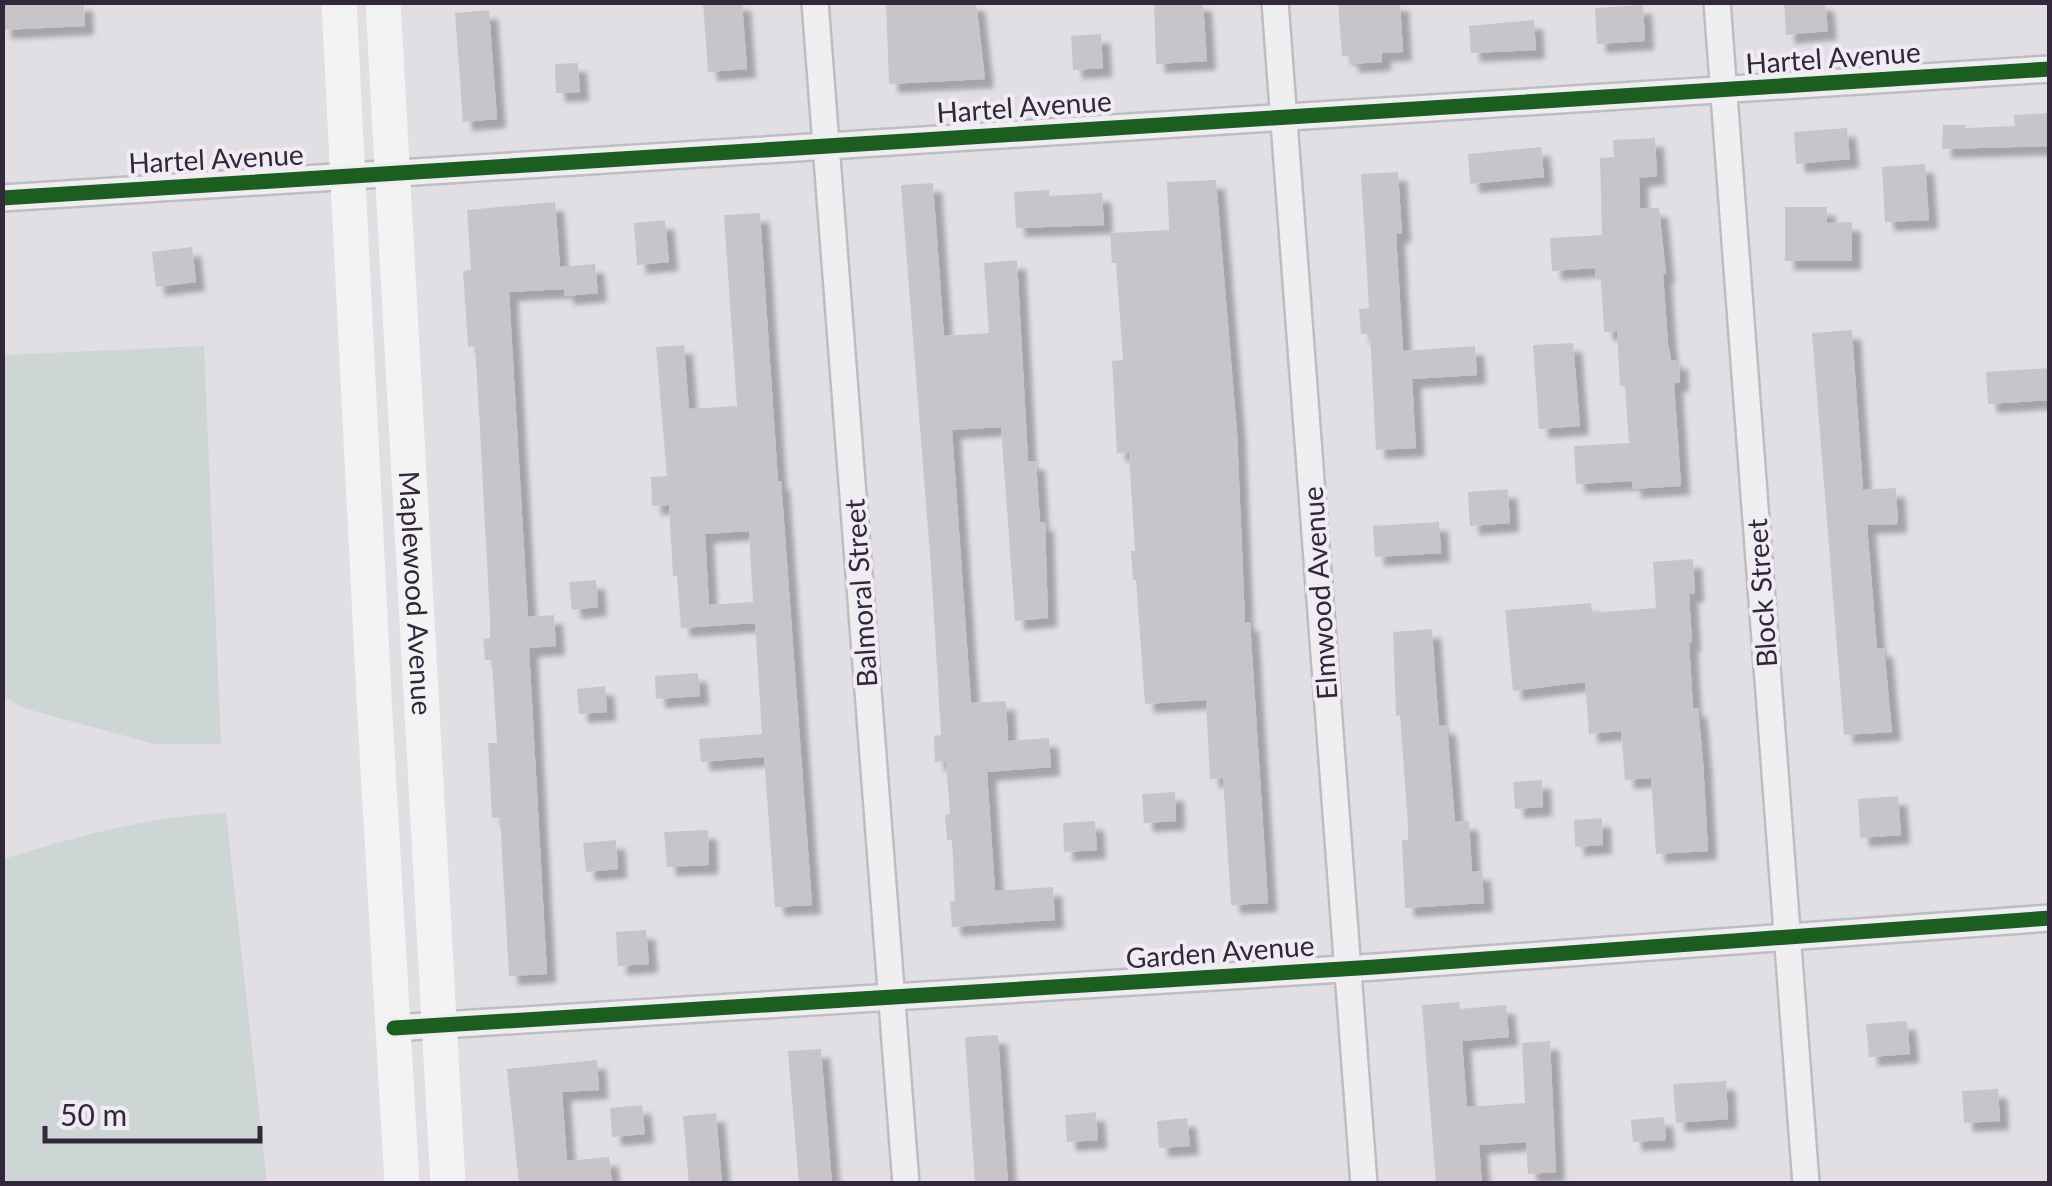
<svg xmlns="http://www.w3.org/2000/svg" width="2052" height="1186" font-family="Lato,sans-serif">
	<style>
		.green { fill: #ced6d5 }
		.building { fill: #c8c5ca; fill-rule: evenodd; filter: url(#shadow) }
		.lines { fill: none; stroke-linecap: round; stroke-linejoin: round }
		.street-casing { stroke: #bfbdc2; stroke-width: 30 }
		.street { stroke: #efeef0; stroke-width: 25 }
		.secondary { stroke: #f4f3f4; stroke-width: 35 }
		.cycleway-casing { stroke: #f0ecf4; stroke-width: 21 }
		.cycleway { stroke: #1b5e20; stroke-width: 15 }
		.labels { text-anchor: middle; stroke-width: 8; stroke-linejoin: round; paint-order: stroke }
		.street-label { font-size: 28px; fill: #32273b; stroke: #f0ecf4 }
	</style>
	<defs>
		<filter id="shadow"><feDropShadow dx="9" dy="9" stdDeviation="2.5" flood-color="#0004"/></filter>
	</defs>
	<rect width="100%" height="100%" fill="#e1dfe4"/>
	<g class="green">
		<polygon points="204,346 221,744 154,744 23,708 3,695 3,355"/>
		<path d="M226 813 267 1183H3V859C76 837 148 816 226 813Z"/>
	</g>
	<g class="building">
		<polygon points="2,2 84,2 85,26 2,30"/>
		<polygon points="703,2 742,2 747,69 708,72"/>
		<polygon points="886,2 976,2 985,79 889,84"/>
		<polygon points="1154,2 1203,2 1207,61 1156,64"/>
		<polygon points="1338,2 1400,2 1403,52 1382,53 1382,62 1350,64 1349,56 1342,56"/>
		<polygon points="1784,2 1825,2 1828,31 1786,35"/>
		<polygon points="1643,5 1645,41 1597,44 1595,8"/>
		<polygon points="489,10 497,119 463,122 455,13"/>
		<polygon points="1534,20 1536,50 1471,53 1469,26"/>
		<polygon points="1101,34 1103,68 1073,70 1071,36"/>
		<polygon points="578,63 580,92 556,93 555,64"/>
		<polygon points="2050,113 2050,146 1942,149 1943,125 1966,125 1966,128 2015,126 2014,115"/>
		<polygon points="1847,128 1850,159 1796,164 1794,132"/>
		<polygon points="1655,138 1657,176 1639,178 1640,208 1659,208 1666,274 1663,274 1668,344 1671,360 1679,360 1680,382 1674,383 1681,486 1632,489 1632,481 1576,484 1574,446 1629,443 1625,386 1620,386 1617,331 1604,332 1601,279 1596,279 1595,268 1552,271 1550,238 1602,235 1600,158 1614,157 1613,140"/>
		<polygon points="1541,147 1544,177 1470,184 1468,154"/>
		<polygon points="1925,164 1929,220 1885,222 1882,167"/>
		<polygon points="1398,172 1402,234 1396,234 1403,351 1475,346 1477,375 1412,379 1416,448 1376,450 1370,334 1361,334 1359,309 1369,308 1361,174"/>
		<polygon points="1216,180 1237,433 1245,622 1250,622 1268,903 1231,905 1223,778 1210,779 1206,700 1145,704 1136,580 1133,580 1131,551 1135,551 1129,452 1117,453 1112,361 1123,360 1116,263 1112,263 1110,233 1169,230 1167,182"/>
		<polygon points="933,183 944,336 989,333 984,263 1017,260 1028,461 1036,461 1040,522 1045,522 1048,618 1015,621 1001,427 952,430 971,703 1006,701 1008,741 1049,738 1051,767 987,772 995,891 1053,887 1055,920 952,927 950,901 955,901 952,840 947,840 945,815 950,814 946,761 935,762 934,736 941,735 931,568 901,185"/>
		<polygon points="1049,190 1049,196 1102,193 1104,225 1016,228 1014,192"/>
		<polygon points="555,202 560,267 595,264 598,293 565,296 564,289 509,292 528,617 554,615 556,646 529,648 547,974 509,976 500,817 492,818 488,743 497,743 496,726 492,660 485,660 483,639 490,638 490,620 479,412 475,346 468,347 463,271 471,270 467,210"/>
		<polygon points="1785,207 1827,207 1827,223 1852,222 1852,261 1785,261"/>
		<path d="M760 213 778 481H781L812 905 775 907 764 757 701 762 699 739 762 734 755 623 681 628 677 576H673L669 505 652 506 651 477 667 476 656 347 684 345 689 409 737 406 724 215ZM749 531 753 602 709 605 705 534Z"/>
		<polygon points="665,220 669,262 637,265 634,223"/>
		<polygon points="192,247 196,282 156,287 152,252"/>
		<polygon points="1852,330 1863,490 1896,488 1898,524 1867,525 1877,648 1884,648 1892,732 1844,735 1812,333"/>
		<polygon points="1573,343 1580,426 1539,429 1533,345"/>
		<polygon points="2050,368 2050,400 1988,404 1986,372"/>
		<polygon points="1508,489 1510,523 1470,526 1468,492"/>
		<polygon points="1439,522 1441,553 1375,557 1373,526"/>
		<polygon points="1693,559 1695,593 1689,594 1692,643 1689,643 1693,708 1698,708 1703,761 1708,851 1656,854 1651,778 1625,780 1621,731 1589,734 1585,682 1513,691 1505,610 1591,603 1592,613 1656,608 1653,562"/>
		<polygon points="596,580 598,607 572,610 569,582"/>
		<polygon points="1432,629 1439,726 1447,725 1455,822 1469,821 1472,872 1482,871 1484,903 1405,908 1402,840 1408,840 1408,825 1400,715 1396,716 1393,632"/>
		<polygon points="698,673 700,696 656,699 655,676"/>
		<polygon points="605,686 607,712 579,714 577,689"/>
		<polygon points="1542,780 1543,807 1515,809 1513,782"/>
		<polygon points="1175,792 1176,821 1144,823 1142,794"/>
		<polygon points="1898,796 1901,835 1860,838 1858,799"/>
		<polygon points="1602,818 1603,845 1575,847 1574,820"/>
		<polygon points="1095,821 1097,850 1064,852 1063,823"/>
		<polygon points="708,830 709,865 667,867 664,832"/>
		<polygon points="616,840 618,869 586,872 583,843"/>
		<polygon points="646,930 649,964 618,966 616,932"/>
		<polygon points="1459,1002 1460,1009 1506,1005 1509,1037 1462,1041 1467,1107 1525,1103 1522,1043 1550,1041 1556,1172 1528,1174 1526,1142 1479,1145 1482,1184 1436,1184 1422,1005"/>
		<polygon points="1907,1021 1910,1054 1869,1057 1866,1024"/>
		<polygon points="998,1035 1008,1184 975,1184 965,1037"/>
		<polygon points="821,1049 832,1184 799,1184 788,1051"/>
		<polygon points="597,1060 599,1090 562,1092 567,1161 609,1157 612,1184 519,1184 507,1069"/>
		<polygon points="1726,1081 1728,1119 1676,1123 1673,1084"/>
		<polygon points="1998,1089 2000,1121 1964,1123 1962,1091"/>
		<polygon points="642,1105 645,1134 612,1137 610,1108"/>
		<polygon points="1096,1112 1098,1140 1067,1142 1065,1115"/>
		<polygon points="716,1113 722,1184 689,1184 683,1116"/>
		<polygon points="1664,1117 1666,1140 1633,1142 1631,1120"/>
		<polygon points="1187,1118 1190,1146 1159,1148 1157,1121"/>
	</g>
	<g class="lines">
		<g class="street-casing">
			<g id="street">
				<polyline points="815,2 906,1184"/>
				<polyline points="1275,2 1364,1184"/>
				<polyline points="1717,2 1806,1184"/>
				<polyline points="2,198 2050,69"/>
				<polyline points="394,1028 1375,967 2050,918"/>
			</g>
		</g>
		<use href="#street" class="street"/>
		<g class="secondary">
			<polyline points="339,2 375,717 402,1184"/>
			<path id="s1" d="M383 2 448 1184"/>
		</g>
		<g class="cycleway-casing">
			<g id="cycleway">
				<polyline points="2,198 2050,69"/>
				<polyline points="394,1028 1375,967 2050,918"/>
			</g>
		</g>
		<use href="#cycleway" class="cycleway"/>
	</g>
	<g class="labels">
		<g class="street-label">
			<text transform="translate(1833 58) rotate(-4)" y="10">Hartel Avenue</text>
			<text transform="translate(1024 107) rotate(-4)" y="10">Hartel Avenue</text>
			<text transform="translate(216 159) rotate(-3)" y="10">Hartel Avenue</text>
			<text dy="10" stroke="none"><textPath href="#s1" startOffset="592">Maplewood Avenue</textPath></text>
			<text transform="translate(861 593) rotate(-94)" y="10">Balmoral Street</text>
			<text transform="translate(1320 593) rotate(-94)" y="10">Elmwood Avenue</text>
			<text transform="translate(1762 593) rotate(-94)" y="10">Block Street</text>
			<text transform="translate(1220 952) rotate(-4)" y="10">Garden Avenue</text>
		</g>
	</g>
	<rect width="2052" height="1186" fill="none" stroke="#32273b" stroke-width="10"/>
	<path d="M45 1126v15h215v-15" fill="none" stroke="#32273b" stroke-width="5"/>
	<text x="60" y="1126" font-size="30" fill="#32273b" stroke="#f0ecf4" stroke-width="8" paint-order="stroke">50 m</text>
</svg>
